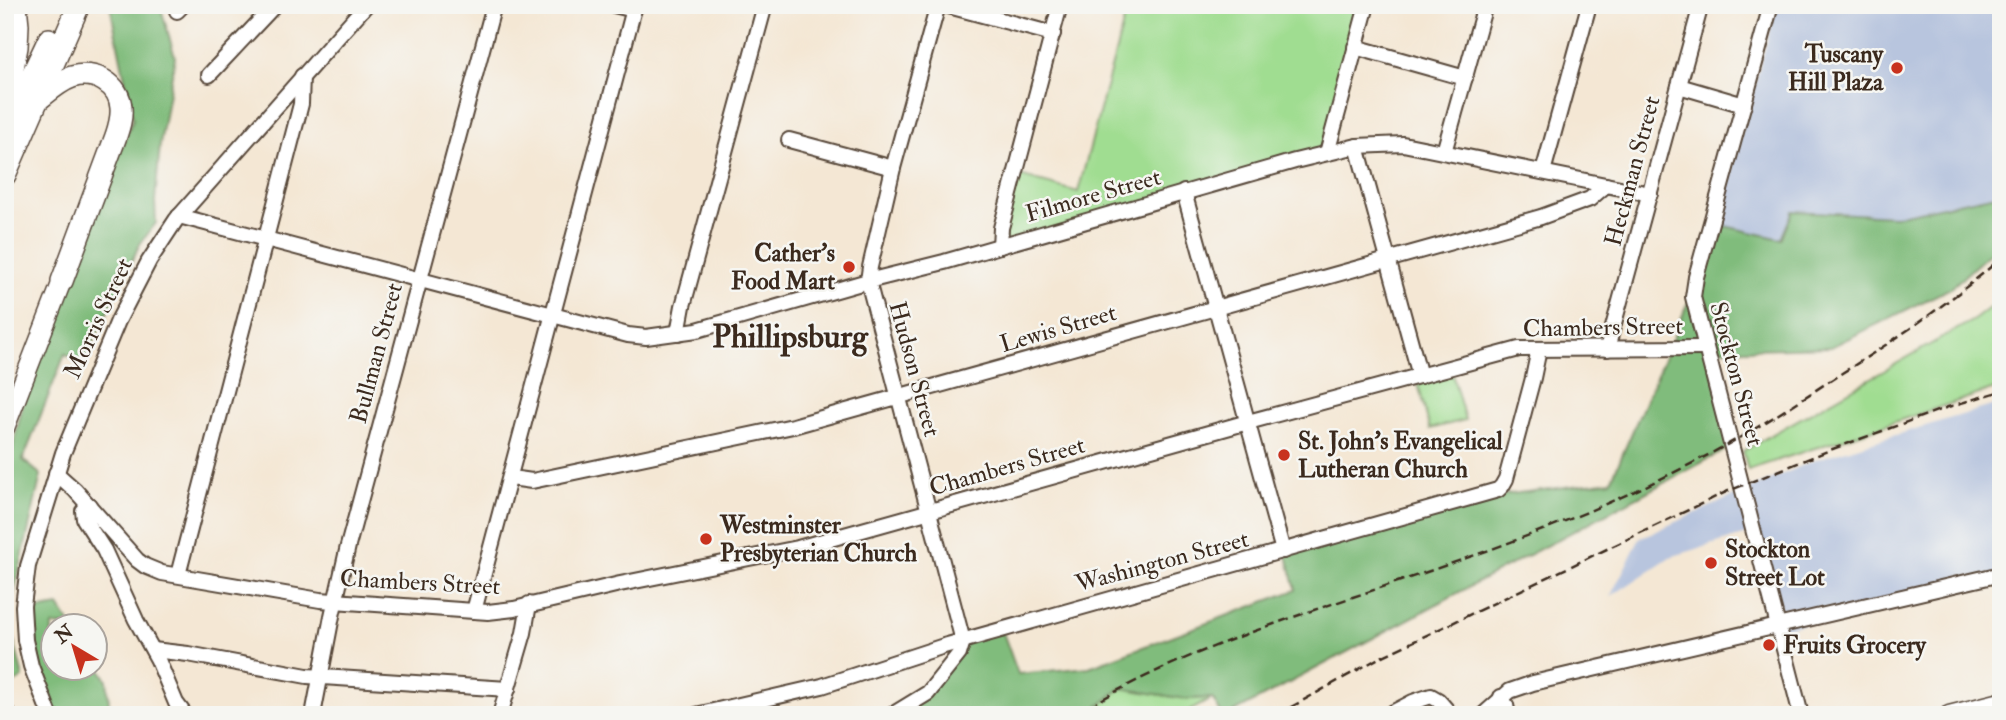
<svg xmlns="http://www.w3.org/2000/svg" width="2006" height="720" font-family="'IM FELL Double Pica',serif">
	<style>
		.industrial { fill: #b8c5de }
		.green { fill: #a0dd91; stroke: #6e8458; stroke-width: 2 }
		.forest { fill: #80bc7b; stroke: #5e734c; stroke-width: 2 }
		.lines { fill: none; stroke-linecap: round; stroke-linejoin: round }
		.minor-casing { stroke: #574639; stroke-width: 18 }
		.major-casing { stroke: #574639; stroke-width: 21 }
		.highway-casing { stroke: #574639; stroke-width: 24 }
		.minor { stroke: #fff; stroke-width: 14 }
		.major { stroke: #fff; stroke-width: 18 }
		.highway { stroke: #fff; stroke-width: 21 }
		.rail { stroke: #3b2a1e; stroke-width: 2.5; stroke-dasharray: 10 5; stroke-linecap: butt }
		.poi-dot { fill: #c8321e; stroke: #f6f6f2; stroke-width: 2.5 }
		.labels { text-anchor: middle; stroke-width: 5; stroke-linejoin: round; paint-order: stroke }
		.poi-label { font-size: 24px; font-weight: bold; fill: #3b2a1e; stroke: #f6f6f2; text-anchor: start }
		.street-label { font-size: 24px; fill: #3b2a1e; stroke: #f6f6f2 }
		.district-label { font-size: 32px; font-weight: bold; fill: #3b2a1e; stroke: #f6f6f2 }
	</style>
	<rect width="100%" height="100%" fill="#f6f6f2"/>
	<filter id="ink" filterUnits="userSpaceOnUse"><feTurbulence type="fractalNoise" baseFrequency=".0143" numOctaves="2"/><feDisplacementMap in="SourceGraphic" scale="14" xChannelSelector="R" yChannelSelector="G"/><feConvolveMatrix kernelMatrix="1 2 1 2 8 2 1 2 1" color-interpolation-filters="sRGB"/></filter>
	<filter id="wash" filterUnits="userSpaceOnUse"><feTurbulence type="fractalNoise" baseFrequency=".00686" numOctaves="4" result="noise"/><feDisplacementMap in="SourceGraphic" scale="28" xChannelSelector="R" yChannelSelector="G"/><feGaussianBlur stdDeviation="1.57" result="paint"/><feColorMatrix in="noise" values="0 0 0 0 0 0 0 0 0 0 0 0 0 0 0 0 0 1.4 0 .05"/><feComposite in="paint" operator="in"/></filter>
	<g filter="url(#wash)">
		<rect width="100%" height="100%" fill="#f4e7d4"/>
		<g class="industrial">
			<polygon points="1777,5 2001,5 2001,194 1895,216 1793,211 1782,239 1716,224"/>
			<polygon points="2001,403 2001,577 1779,630 1754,532 1670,557 1610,597 1640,538 1817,459"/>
		</g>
		<g class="green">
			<polygon points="1128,5 1366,5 1330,150 998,245 1016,175 1078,192"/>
			<polygon points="2001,299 2001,387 1748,470 1743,451 1975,319"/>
			<polygon points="1452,373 1465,420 1430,429 1418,384"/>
			<polygon points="1121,688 1185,699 1213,698 1182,715 1087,715"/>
		</g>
		<g class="forest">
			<polygon points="110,5 160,5 175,57 160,145 155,201 156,223 140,244 83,363 65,354 23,460 41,475 11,606 12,633 23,677 8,688 5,683 5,480 26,391 133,119"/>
			<polygon points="2001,194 2001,243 1951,288 1831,347 1707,350 1733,446 1229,715 1222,715 1212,698 1185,699 1121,688 1087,715 892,715 927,694 961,640 1001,627 1018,674 1089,667 1296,590 1286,552 1488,497 1611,481 1691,296 1716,224 1781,239 1793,211 1895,216"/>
			<polygon points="59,606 71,625 52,626 52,668 94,668 95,660 107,680 110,715 53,715 48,702 28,611"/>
		</g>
	</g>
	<g filter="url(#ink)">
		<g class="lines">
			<g class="minor-casing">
				<g id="minor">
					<polyline points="614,5 634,10"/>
					<polyline points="945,5 1053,34"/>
					<polyline points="1771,5 1696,277 1693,297 1801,715"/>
					<polyline points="177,11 183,5"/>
					<polyline points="1355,47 1465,78"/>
					<polyline points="209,75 271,9 266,5"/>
					<polyline points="1679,86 1744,105"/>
					<polyline points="789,140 893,168"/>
					<polyline points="1357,146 1420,376"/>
					<polyline points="1444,152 1485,5"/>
					<polyline points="1327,153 1367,5"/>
					<polyline points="1543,172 1589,5"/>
					<polyline points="1184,192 1283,551"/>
					<polyline points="179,216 628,335 646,337 697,330 868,281 944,262 1295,161 1357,146 1403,144 1650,194"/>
					<polyline points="1000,246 1001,228 1060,5"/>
					<polyline points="678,333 683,306 765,5"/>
					<polyline points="1607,349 1701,5"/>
					<polyline points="56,473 75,490 137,560 145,566 162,573 320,600 488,612 514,609 620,584 798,548 1248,422 1519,349 1706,348"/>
					<polyline points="511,478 532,481 793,426 1541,217 1590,199 1606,185"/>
					<polyline points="89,505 83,511 84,519 104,550 136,620 158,660 176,703 185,715"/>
					<polyline points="178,575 301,104 302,76"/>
					<polyline points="474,611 635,5"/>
					<polyline points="153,650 188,654 307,676 508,689"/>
					<polyline points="1501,697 1506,705 1508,715"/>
					<polyline points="50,715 31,666 25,640 23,606 28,566 63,453 118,321 149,261 176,220 366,5"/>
					<polyline points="313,715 332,616 348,546 494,5"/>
					<polyline points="500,715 524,633 529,604"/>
					<polyline points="696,715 822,686 944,646 1498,490 1502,486 1506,479 1533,378 1539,349"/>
					<polyline points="892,715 928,693 959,654 963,641 868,281 870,267 893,168 938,5"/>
					<polyline points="1388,715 1413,702 1431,696 1438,700 1451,715"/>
					<polyline points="1483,715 1510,691 1533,683 2001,574"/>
				</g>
			</g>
			<g class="major-casing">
				<g id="major">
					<polyline points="5,428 62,281"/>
					<polyline points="5,712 7,715"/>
					<polyline points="1949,715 2001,702"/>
				</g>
			</g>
			<g class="highway-casing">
				<g id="highway">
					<path d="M39 99C49 91 60 81 72 77 94 70 120 84 121 108 122 118 119 127 116 136L62 281"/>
					<polyline points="10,120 7,86 13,68 17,47 18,25 16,5"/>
					<polyline points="5,132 49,39"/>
					<polyline points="5,175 79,5"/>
				</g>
			</g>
			<use href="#minor" class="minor"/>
			<use href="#major" class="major"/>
			<use href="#highway" class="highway"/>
			<g class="rail">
				<path d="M1076 715C1148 669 1228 640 1308 612 1365 593 1422 574 1478 554 1568 522 1656 485 1739 438 1774 418 1808 395 1842 373 1898 338 1951 302 2001 258"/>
				<polyline points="1277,715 1379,658 1726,492 1830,450 1948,407 2001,391"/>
			</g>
		</g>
	</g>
	<g class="poi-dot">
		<circle cx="1897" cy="68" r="7"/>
		<circle cx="849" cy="267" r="7"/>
		<circle cx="1284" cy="455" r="7"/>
		<circle cx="706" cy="539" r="7"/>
		<circle cx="1711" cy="563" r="7"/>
		<circle cx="1769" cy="645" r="7"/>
	</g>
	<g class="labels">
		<g class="poi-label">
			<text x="1883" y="62" text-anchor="end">Tuscany<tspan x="1883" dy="28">Hill Plaza</tspan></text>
			<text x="835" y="261" text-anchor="end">Cather's<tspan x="835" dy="28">Food Mart</tspan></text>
			<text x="1298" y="449">St. John's Evangelical<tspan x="1298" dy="28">Lutheran Church</tspan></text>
			<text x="720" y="533">Westminster<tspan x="720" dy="28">Presbyterian Church</tspan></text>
			<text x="1725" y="557">Stockton<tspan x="1725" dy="28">Street Lot</tspan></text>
			<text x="1783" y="653">Fruits Grocery</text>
		</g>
		<g class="street-label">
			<text transform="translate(1632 171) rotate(-75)" y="8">Heckman Street</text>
			<text transform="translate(1093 195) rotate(-16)" y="8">Filmore Street</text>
			<text transform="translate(98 318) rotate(-65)" y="8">Morris Street</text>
			<text transform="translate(1603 327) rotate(-1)" y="8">Chambers Street</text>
			<text transform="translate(1058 328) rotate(-16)" y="8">Lewis Street</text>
			<text transform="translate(376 353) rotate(-75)" y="8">Bullman Street</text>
			<text transform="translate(915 369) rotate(75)" y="8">Hudson Street</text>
			<text transform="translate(1737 374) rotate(75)" y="8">Stockton Street</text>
			<text transform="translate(1007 466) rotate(-16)" y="8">Chambers Street</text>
			<text transform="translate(1162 561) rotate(-15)" y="8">Washington Street</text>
			<text transform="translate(420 582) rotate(3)" y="8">Chambers Street</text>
		</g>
		<g class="district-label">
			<text x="790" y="347">Phillipsburg</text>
		</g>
	</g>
	<rect width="2006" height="720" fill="none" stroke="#f6f6f2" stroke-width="28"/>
	<g transform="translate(74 647) rotate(322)"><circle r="33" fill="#f6f6f2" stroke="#aba49d" stroke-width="2"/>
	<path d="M0-5L12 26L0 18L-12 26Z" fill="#c8321e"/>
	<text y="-10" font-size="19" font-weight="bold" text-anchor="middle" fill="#3b2a1e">N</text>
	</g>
</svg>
